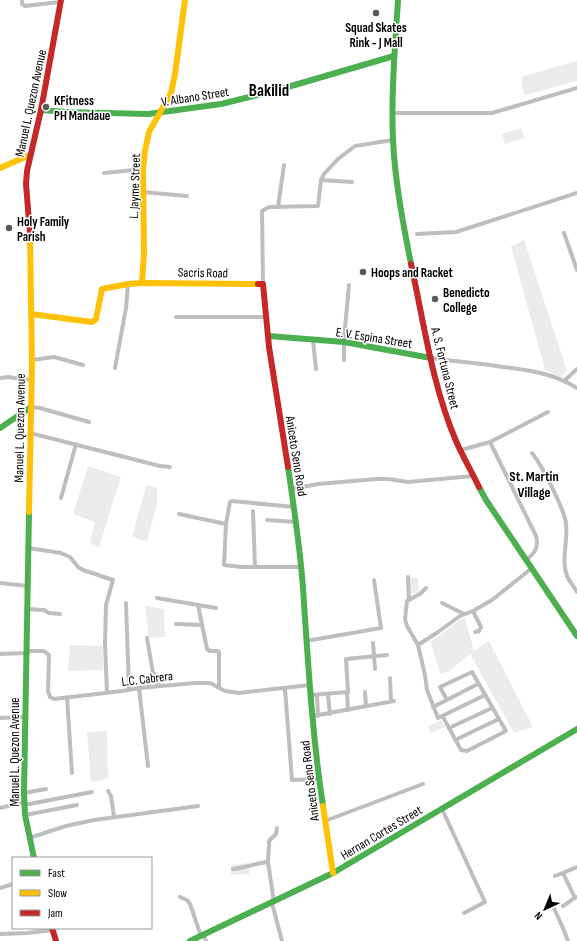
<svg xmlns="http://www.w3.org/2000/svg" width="577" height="941" font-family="'Sofia Sans Condensed',sans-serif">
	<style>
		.green { fill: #ebebeb }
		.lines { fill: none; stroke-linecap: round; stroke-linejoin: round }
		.street { stroke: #bebebe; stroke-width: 4 }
		.fast { stroke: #4caf50; stroke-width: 6 }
		.slow { stroke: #ffc107; stroke-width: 6 }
		.jam { stroke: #c62828; stroke-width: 6 }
		.poi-dot { fill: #595959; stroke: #fff; stroke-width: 1.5 }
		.labels { text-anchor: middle; stroke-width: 3; stroke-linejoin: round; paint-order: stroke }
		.poi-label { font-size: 13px; font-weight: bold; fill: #000; stroke: #fff; text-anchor: start }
		.street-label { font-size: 13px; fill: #000; stroke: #fff }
		.neighbourhood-label { font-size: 14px; font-weight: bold; fill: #000; stroke: #fff }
		.district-label { font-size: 17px; font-weight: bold; fill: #000; stroke: #fff }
	</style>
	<rect width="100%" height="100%" fill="#fff"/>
	<g class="green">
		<polygon points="577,61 577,81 525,95 522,87 522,78 523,76"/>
		<polygon points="521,128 524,138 505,144 502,134"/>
		<polygon points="524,240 567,371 560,377 545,370 515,261 511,246"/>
		<polygon points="88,466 121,477 99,547 90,543 95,522 73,514"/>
		<polygon points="146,486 157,487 157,504 147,541 132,537"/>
		<polygon points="410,578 418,578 419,593 411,593"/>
		<polygon points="145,606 164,609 165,637 149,638"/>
		<polygon points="465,618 474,651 489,641 533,727 514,733 470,654 448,672 440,674 431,642 460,620"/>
		<polygon points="70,645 103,646 103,670 68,671"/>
		<polygon points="441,720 445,727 431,733 428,726"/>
		<polygon points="107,731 108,779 91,782 87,732"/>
		<polygon points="249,863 249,874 231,875 231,865"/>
	</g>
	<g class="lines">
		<g class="street">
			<polyline points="22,0 22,4 25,6 60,2"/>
			<polyline points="393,113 492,113 577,88"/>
			<polyline points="104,173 143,169"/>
			<polyline points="321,180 352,182"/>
			<polyline points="143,192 187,196"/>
			<polyline points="278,207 284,165"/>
			<polyline points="564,233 577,270"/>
			<polyline points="417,234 456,232 577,193"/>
			<polyline points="263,284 262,211 269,207 318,206 321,180 324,174 338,159 355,146 393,140"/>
			<polyline points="176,317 267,317"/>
			<polyline points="313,340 316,369"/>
			<path d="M431 358C453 361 475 363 496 366 525 370 552 372 577 388"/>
			<polyline points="32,360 54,357 83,365"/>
			<polyline points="344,360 344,339 349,285"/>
			<polyline points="115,368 126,308 128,284"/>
			<polyline points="0,378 8,377 31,380"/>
			<polyline points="564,381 577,369"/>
			<polyline points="31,407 40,408 89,422"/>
			<polyline points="30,433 160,466 170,467"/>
			<path d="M490 442 536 536C539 547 535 553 526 560"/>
			<polyline points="461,450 490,442 548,412"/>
			<path d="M532 453C541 464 565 510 566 524 568 541 561 560 567 576 570 582 574 587 577 592"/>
			<polyline points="292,489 318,484 377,479 388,479 408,482 473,476"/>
			<polyline points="61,498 76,444"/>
			<polyline points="294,507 232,501 230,502 226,524 224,565 241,567 301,567"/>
			<polyline points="253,511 255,567"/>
			<polyline points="179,514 226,524"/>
			<polyline points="267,520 296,522"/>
			<polyline points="28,548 61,553 70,557 78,567 83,570 113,580 106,605 105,643 107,693"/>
			<polyline points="408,577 409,599"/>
			<polyline points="0,583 28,586"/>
			<polyline points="426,588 420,594 407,601 405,619 407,626 418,645 425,675 427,690 438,718 485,695"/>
			<polyline points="157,598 216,608"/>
			<polyline points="126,603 129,689"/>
			<polyline points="442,603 464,614"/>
			<polyline points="198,605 207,649 210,651 218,651 219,652 219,687"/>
			<polyline points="27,609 44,610 49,613 60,614"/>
			<polyline points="473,611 481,627 479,631 475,632"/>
			<polyline points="176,624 202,625"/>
			<polyline points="147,638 153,673 156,675 158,686"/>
			<polyline points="306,641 381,628 374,580"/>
			<polyline points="373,643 375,669"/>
			<polyline points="418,645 438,632 460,616 473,611 492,600 532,568"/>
			<polyline points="27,651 44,651 49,655 48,691 50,697 54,699 122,691 139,688 195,683 210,683 225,691 239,693 310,685"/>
			<polyline points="0,654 27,653"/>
			<polyline points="390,678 391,701"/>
			<polyline points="139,688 148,766"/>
			<polyline points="285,689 292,780 319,779"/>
			<polyline points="365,692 366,706"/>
			<polyline points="347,693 348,710"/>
			<polyline points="311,695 348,692 346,659 387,655"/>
			<polyline points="317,695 318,716"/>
			<polyline points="328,695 330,714"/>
			<polyline points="67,697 72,773"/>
			<polyline points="433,707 478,684"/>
			<polyline points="313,716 394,701"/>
			<polyline points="443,717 461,750 467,751 506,731 472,672 440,687 447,700"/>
			<polyline points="0,718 26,717"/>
			<polyline points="449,728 492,708"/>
			<polyline points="455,740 499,719"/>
			<polyline points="108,791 111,796 114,816"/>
			<polyline points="24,793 46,789"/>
			<polyline points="24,805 92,792"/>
			<polyline points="0,808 24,802"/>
			<polyline points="442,809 485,902 464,913"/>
			<polyline points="25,815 77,805"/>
			<polyline points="325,821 423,784"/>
			<polyline points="29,838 66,826 94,820 198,806"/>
			<path d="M233 869C245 868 256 863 268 862"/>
			<polyline points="563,873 575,898"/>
			<polyline points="555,876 577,867"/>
			<polyline points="0,888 13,884"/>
			<polyline points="180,897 187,900 190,904 201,936"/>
			<polyline points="274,902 268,862 269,845 269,841 276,834 277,828"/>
			<polyline points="272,903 282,941"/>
			<polyline points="563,906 576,897"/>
			<polyline points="544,910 553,906 563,928 568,941"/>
			<polyline points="0,934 28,933 53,930"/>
			<polyline points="204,935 206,941"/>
		</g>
		<g class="fast">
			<path d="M398 0C395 47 391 94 393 140 395 182 403 223 411 264"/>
			<polyline points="41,110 66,112 148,114 221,104 274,91 394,56"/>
			<polyline points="269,336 344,342 431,358"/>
			<polyline points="0,428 31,407"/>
			<path d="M288 467C294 507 300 547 303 588 308 661 312 734 323 806"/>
			<polyline points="479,487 486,500 577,636"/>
			<polyline points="29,512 24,793 25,815 34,858"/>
			<polyline points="190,941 333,873 577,729"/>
		</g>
		<g class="slow">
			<polyline points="0,168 30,155"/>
			<polyline points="142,283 144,253 143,169 145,151 149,132 171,93 175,74 185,0"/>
			<polyline points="31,314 92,322 96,319 102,289 128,284 142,283 258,284"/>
			<polyline points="29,512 32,364 30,234"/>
			<polyline points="323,806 333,873"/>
		</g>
		<g class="jam">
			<polyline points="30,234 26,184 27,171 41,110 61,0"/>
			<path d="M411 264C424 323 432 385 456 441 463 457 472 472 479 487"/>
			<polyline points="258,284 263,284 269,347 288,467"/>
			<polyline points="52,928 56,941"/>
		</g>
	</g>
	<g class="poi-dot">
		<circle cx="376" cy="13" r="4"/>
		<circle cx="46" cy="107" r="4"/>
		<circle cx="9" cy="228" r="4"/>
		<circle cx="363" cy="272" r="4"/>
		<circle cx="435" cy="299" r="4"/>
	</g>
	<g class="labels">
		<g class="poi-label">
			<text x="376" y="32" text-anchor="middle">Squad Skates<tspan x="376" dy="15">Rink - J Mall</tspan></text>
			<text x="54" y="105">KFitness<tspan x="54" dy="15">PH Mandaue</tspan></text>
			<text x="17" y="226">Holy Family<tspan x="17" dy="15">Parish</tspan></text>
			<text x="371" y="277">Hoops and Racket</text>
			<text x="443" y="297">Benedicto<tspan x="443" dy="15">College</tspan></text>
		</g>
		<g class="street-label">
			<text transform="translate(195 96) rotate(-9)" y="5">V. Albano Street</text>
			<text transform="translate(30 103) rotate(-78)" y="5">Manuel L. Quezon Avenue</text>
			<text transform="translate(134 186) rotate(-88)" y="5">L. Jayme Street</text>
			<text transform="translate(203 272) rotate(1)" y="5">Sacris Road</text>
			<text transform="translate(374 337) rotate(9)" y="5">E. V. Espina Street</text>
			<text transform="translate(446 368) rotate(76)" y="5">A. S. Fortuna Street</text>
			<text transform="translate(19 428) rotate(-89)" y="5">Manuel L. Quezon Avenue</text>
			<text transform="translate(297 456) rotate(81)" y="5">Aniceto Seno Road</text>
			<text transform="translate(147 678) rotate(-7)" y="5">L.C. Cabrera</text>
			<text transform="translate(14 752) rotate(-90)" y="5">Manuel L. Quezon Avenue</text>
			<text transform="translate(309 781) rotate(-97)" y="5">Aniceto Seno Road</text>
			<text transform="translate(381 832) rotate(-31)" y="5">Hernan Cortes Street</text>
		</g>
		<g class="neighbourhood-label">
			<text x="534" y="481">St. Martin<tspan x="534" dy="16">Village</tspan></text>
		</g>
		<g class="district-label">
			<text x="269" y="96">Bakilid</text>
		</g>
	</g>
	<rect x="12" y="857" width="140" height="72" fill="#ffffff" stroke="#999999"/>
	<rect x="20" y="870" width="20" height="6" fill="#4caf50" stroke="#999999"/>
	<text x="48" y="877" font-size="12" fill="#000000">Fast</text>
	<rect x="20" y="890" width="20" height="6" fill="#ffc107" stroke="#999999"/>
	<text x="48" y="897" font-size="12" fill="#000000">Slow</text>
	<rect x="20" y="910" width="20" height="6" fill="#c62828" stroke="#999999"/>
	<text x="48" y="917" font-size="12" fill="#000000">Jam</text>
	<g transform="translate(545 909) rotate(224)" stroke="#ffffff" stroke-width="3" paint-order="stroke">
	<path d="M0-3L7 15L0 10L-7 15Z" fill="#000000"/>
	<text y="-6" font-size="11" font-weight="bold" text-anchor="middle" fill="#000000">N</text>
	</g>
</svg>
